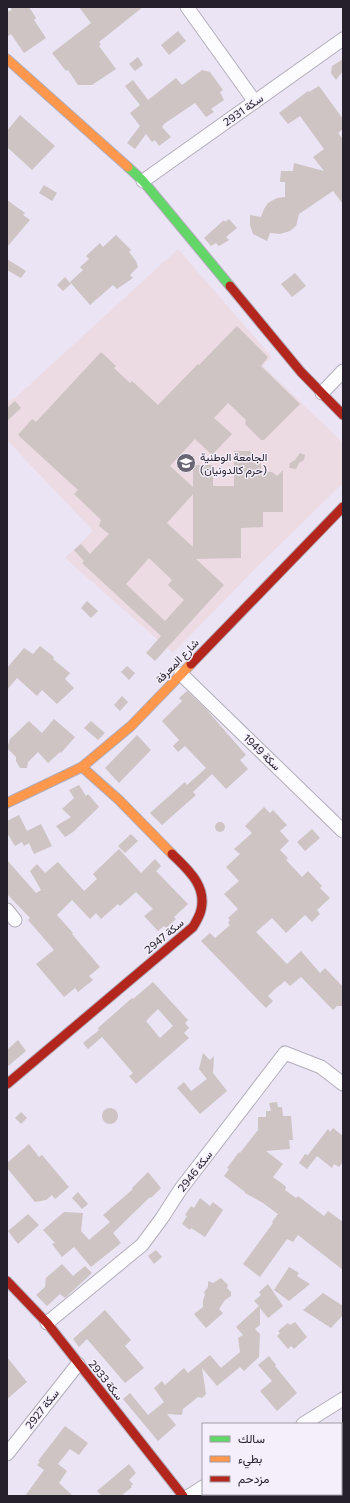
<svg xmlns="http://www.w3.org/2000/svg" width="350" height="1503" font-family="Commissioner,Vazirmatn,sans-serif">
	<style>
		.education { fill: #ecdbe3 }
		.building { fill: #cdc4c3; fill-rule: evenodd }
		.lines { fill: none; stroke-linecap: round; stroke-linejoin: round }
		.street-casing { stroke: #b3aebb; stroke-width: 15 }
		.fast-casing { stroke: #b3aebb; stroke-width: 11 }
		.slow-casing { stroke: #b3aebb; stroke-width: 11 }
		.jam-casing { stroke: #b3aebb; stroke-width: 11 }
		.street { stroke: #fcfbfe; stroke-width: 13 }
		.fast { stroke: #63d668; stroke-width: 9 }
		.slow { stroke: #ff974d; stroke-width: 9 }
		.jam { stroke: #b3261e; stroke-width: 9 }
		.labels { text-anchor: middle; stroke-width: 3; stroke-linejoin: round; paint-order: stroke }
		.street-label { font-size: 11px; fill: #25202b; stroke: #f4effb }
		.poi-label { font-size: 11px; fill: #25202b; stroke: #f4effb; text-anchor: start }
	</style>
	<rect width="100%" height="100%" fill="#ebe4f5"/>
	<polygon class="education" points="178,249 270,355 271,357 263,366 343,443 343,483 256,568 173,653 65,558 93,531 7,440 7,401 15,398"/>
	<g class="building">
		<polygon points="10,7 29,7 36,18 34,20 46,38 24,53 11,34 7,37 7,12 12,10"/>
		<polygon points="79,7 143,7 99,42 101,44 99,46 116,69 92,85 78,85 68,70 66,71 52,53 91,23"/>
		<polygon points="178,31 186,41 169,55 161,45"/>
		<polygon points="138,57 143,65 135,71 129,64"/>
		<polygon points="343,59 343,71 336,80 331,73 332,66"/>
		<polygon points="202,70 210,72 223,90 220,92 224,100 211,109 214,112 206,117 195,103 164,124 162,127 171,137 159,146 155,140 152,142 146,134 135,149 127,143 140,126 130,113 140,105 125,86 133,80 148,100 176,78 182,85"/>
		<polygon points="319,86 343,119 343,129 338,133 343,139 343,204 333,191 299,214 296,226 290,231 280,234 270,233 267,241 253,234 250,225 250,215 261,217 264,209 268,203 277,198 285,197 285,182 280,182 281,171 293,171 294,163 324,171 313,157 324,149 300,116 288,124 279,113 308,91 309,92"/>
		<polygon points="20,115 55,146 32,170 7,147 7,131"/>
		<polygon points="44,185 57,193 52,201 39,193"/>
		<polygon points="7,200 25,213 23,215 30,220 7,247"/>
		<polygon points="229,219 237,228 226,237 229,240 219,246 216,243 211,246 204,238 224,220 225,222"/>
		<polygon points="116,235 131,250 129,252 136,261 138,267 130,275 133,278 117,289 113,285 90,305 70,282 83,270 80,267 89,259 86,256 100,243 103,247"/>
		<polygon points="7,259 26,271 21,278 7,270"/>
		<polygon points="295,273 306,286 292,297 281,284"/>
		<polygon points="65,277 71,284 63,291 57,285"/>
		<path d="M237 326 268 357 261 366 300 404 264 440H261L245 424 246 420 228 403 214 418 232 434 212 455 195 439 170 466 193 487V465H213V486H234V451H250L261 461V472H272L277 476 283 470V512H263V527L241 528V558L196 559 224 585 155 661 146 653 161 636 82 563 84 561 74 550 81 544 90 554 109 534 99 526 101 520 74 494 78 490 18 435 32 419 36 422 101 352 116 366 114 368 130 383 132 381 158 405 198 364 199 365ZM193 494V547L167 523ZM149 558 172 580 168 585 184 600 165 621 126 584Z"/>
		<polygon points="15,401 21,408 7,421 7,408"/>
		<polygon points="300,453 305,455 304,460 299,463 296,469 289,468 290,463 295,460"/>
		<polygon points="87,601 98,611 91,618 81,608"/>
		<polygon points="40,646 54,657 53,659 70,673 65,679 74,688 57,704 42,690 37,696 17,678 7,690 7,668 24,648 33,654"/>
		<polygon points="127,666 135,673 129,680 121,672"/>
		<polygon points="187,691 205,708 246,755 240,760 248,769 226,789 212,774 193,792 196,795 162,825 150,813 185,782 187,785 206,768 185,746 178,752 173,746 179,740 162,721 182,701 179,698"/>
		<polygon points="122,696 128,702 120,711 114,705"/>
		<polygon points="54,719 75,737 61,753 60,752 48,763 38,752 28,762 27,768 20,768 16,761 16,757 7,748 10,739 29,721 42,733"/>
		<polygon points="91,721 105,733 98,740 84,728"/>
		<polygon points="137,735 151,750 119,783 105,768"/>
		<polygon points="79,785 86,796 88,794 99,807 73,832 65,837 56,826 71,817 62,809 74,798 69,790"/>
		<polygon points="264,807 270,813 273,810 287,825 280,831 289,841 280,850 288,858 286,860 302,877 308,871 322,886 320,888 330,898 317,910 320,914 312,922 305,915 286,933 272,918 256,932 287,964 301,951 320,973 325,968 343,987 343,1006 337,1006 333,1010 301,977 290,986 285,981 275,989 268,996 273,1001 266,1008 201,941 210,933 215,938 230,925 228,923 230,920 228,918 238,909 224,894 239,881 226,867 240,854 234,849 252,833 245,826"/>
		<polygon points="19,815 27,831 41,824 52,846 34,854 29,843 24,846 22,842 15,846 7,833 7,821"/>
		<circle cx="220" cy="827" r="5"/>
		<polygon points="312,829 320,838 305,851 297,842"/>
		<polygon points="131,834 138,841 125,853 118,846"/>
		<polygon points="119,849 141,873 155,859 161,866 156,871 188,904 174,917 176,919 166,928 164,926 158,931 144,916 153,909 136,892 120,906 118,904 101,919 96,913 90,919 72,900 57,915 73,933 72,934 100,967 89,976 93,980 78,992 75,988 64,997 36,964 54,950 28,920 30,918 7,894 7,860 36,893 41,890 30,871 37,864 45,873 58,862 84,891 97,879 93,874"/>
		<path d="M153 982 188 1020 185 1023 189 1028 184 1033 189 1038 136 1084 129 1076 133 1073 102 1037 88 1049 83 1043 99 1030 98 1028 132 998 133 999ZM158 1009 173 1026 160 1038 146 1021Z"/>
		<polygon points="18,1040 26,1051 7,1067 7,1050"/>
		<polygon points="203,1053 210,1060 214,1056 213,1073 227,1091 200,1114 177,1088 184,1082 191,1091 207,1079 199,1069"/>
		<polygon points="277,1102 278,1107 282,1107 283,1116 291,1116 293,1140 289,1140 290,1149 266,1151 283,1164 273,1177 284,1185 286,1187 285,1190 296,1198 298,1196 324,1216 328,1211 343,1222 343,1270 298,1235 293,1242 287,1239 260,1277 243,1264 273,1223 272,1222 278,1214 263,1203 245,1193 245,1192 224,1176 229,1169 227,1168 239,1152 240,1153 258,1130 258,1117 266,1117 266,1111 271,1111 269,1103"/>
		<circle cx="110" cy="1116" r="8"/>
		<polygon points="21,1112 27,1118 21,1124 15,1118"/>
		<polygon points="333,1128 343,1136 343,1162 339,1167 334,1164 332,1168 317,1156 307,1169 299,1163 305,1154 308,1155 328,1129 330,1132"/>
		<polygon points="29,1144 39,1157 42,1155 69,1187 55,1199 52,1195 46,1200 35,1202 7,1168 7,1163"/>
		<polygon points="148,1172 161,1188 151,1198 150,1197 113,1233 121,1243 91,1267 74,1247 62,1257 52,1244 55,1243 43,1230 64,1212 83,1213 81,1231 89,1240 110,1222 103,1215 133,1189 132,1188"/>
		<polygon points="78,1192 88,1204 82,1209 72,1198"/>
		<polygon points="200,1198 210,1206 213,1202 223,1210 205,1237 191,1228 190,1230 182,1224 187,1216 185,1215 191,1206 194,1208"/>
		<polygon points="28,1214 39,1225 18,1244 8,1231"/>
		<polygon points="156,1250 162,1257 154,1264 148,1256"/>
		<polygon points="62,1264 73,1276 85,1266 92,1273 65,1298 60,1294 47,1306 36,1295 45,1287 46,1278"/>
		<polygon points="289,1267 299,1273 297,1276 310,1284 289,1301 274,1290"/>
		<polygon points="221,1278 228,1285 227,1288 231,1292 231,1296 225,1300 219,1309 223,1313 206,1328 194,1314 203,1307 203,1300 205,1295 204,1292 208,1287 208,1281 213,1283"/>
		<polygon points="268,1284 283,1306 268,1318 260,1308 260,1325 255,1329 260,1334 259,1357 244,1371 240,1367 217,1386 202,1368 206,1394 202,1398 198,1397 183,1409 182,1415 167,1414 176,1425 158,1441 123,1399 130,1393 148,1415 164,1402 154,1388 162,1381 165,1385 184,1368 188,1373 210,1355 221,1368 240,1352 238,1338 243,1335 236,1327 259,1306 254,1301 261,1295 259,1292"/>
		<polygon points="323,1293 343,1306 343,1315 331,1328 303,1310"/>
		<polygon points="105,1310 131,1340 125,1346 144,1368 125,1383 87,1339 79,1347 73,1339"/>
		<polygon points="295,1322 307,1337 294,1349 291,1346 288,1349 277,1336 280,1333 278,1331 288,1323 290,1325"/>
		<polygon points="269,1356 276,1365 275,1366 297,1393 277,1411 260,1391 272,1381 258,1365"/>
		<polygon points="7,1357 27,1382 7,1399"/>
		<polygon points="65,1426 88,1443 79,1455 70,1449 58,1464 67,1471 59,1483 73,1496 25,1496 44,1470 37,1465 40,1462 38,1461"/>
		<polygon points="129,1464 136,1473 129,1480 133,1484 131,1486 132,1487 121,1496 102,1496 97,1491"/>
	</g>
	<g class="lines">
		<g class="street-casing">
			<g id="street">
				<polyline points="187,7 255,102"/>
				<polyline points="143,181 343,39"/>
				<polyline points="322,393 343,371"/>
				<polyline points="181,674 343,831"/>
				<polyline points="7,910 15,920"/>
				<polyline points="47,1323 142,1245 162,1218 180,1190 285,1053 321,1067 343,1084"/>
				<polyline points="303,1424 343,1399"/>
				<polyline points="7,1454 78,1364"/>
				<polyline points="189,1496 203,1487"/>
			</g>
		</g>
		<g class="fast-casing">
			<polyline id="fast" points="128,167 143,181 230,286"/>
		</g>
		<g class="slow-casing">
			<g id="slow">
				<polyline points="7,59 128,167"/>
				<polyline points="82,767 119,800 172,854"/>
				<polyline points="7,803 82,767 131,726 191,664"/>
			</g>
		</g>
		<g class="jam-casing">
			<g id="jam">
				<polyline points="230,286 301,372 343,415"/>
				<polyline points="191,664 343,507"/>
				<path d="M7 1084 193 927C196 922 200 915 201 910 207 885 187 869 172 854"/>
				<polyline points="7,1281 47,1323 183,1496"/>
			</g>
		</g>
		<use href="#street" class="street"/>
		<use href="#fast" class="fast"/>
		<use href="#slow" class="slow"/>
		<use href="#jam" class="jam"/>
	</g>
	<defs>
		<g id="university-disc" transform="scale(1)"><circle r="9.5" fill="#6a6572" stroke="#f4effb"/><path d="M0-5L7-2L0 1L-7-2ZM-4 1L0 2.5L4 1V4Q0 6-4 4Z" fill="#fff"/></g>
	</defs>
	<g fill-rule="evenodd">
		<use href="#university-disc" x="186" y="463"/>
	</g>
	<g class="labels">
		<g class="street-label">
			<text transform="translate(243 110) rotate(-35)" y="4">سكة 2931</text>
			<text transform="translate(177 661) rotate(-46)" y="4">شارع المعرفة</text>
			<text transform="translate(262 752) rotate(44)" y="4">سكة 1949</text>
			<text transform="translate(164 936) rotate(-40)" y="4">سكة 2947</text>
			<text transform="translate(195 1171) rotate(-52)" y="4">سكة 2946</text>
			<text transform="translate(106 1380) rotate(51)" y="4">سكة 2933</text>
			<text transform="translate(42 1409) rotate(-52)" y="4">سكة 2927</text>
		</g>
		<g class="poi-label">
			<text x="200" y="461">الجامعة الوطنية<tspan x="200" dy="13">(حرم كالدونيان)</tspan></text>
		</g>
	</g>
	<rect width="350" height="1503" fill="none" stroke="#25202b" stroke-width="16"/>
	<rect x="202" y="1423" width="140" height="72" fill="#f4effb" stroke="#a19ca8"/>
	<rect x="210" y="1436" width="20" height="6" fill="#63d668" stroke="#a19ca8"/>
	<text x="238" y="1443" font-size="12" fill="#25202b">سالك</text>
	<rect x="210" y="1456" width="20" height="6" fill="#ff974d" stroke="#a19ca8"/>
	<text x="238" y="1463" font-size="12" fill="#25202b">بطيء</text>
	<rect x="210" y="1476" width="20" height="6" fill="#b3261e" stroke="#a19ca8"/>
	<text x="238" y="1483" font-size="12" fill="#25202b">مزدحم</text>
</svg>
